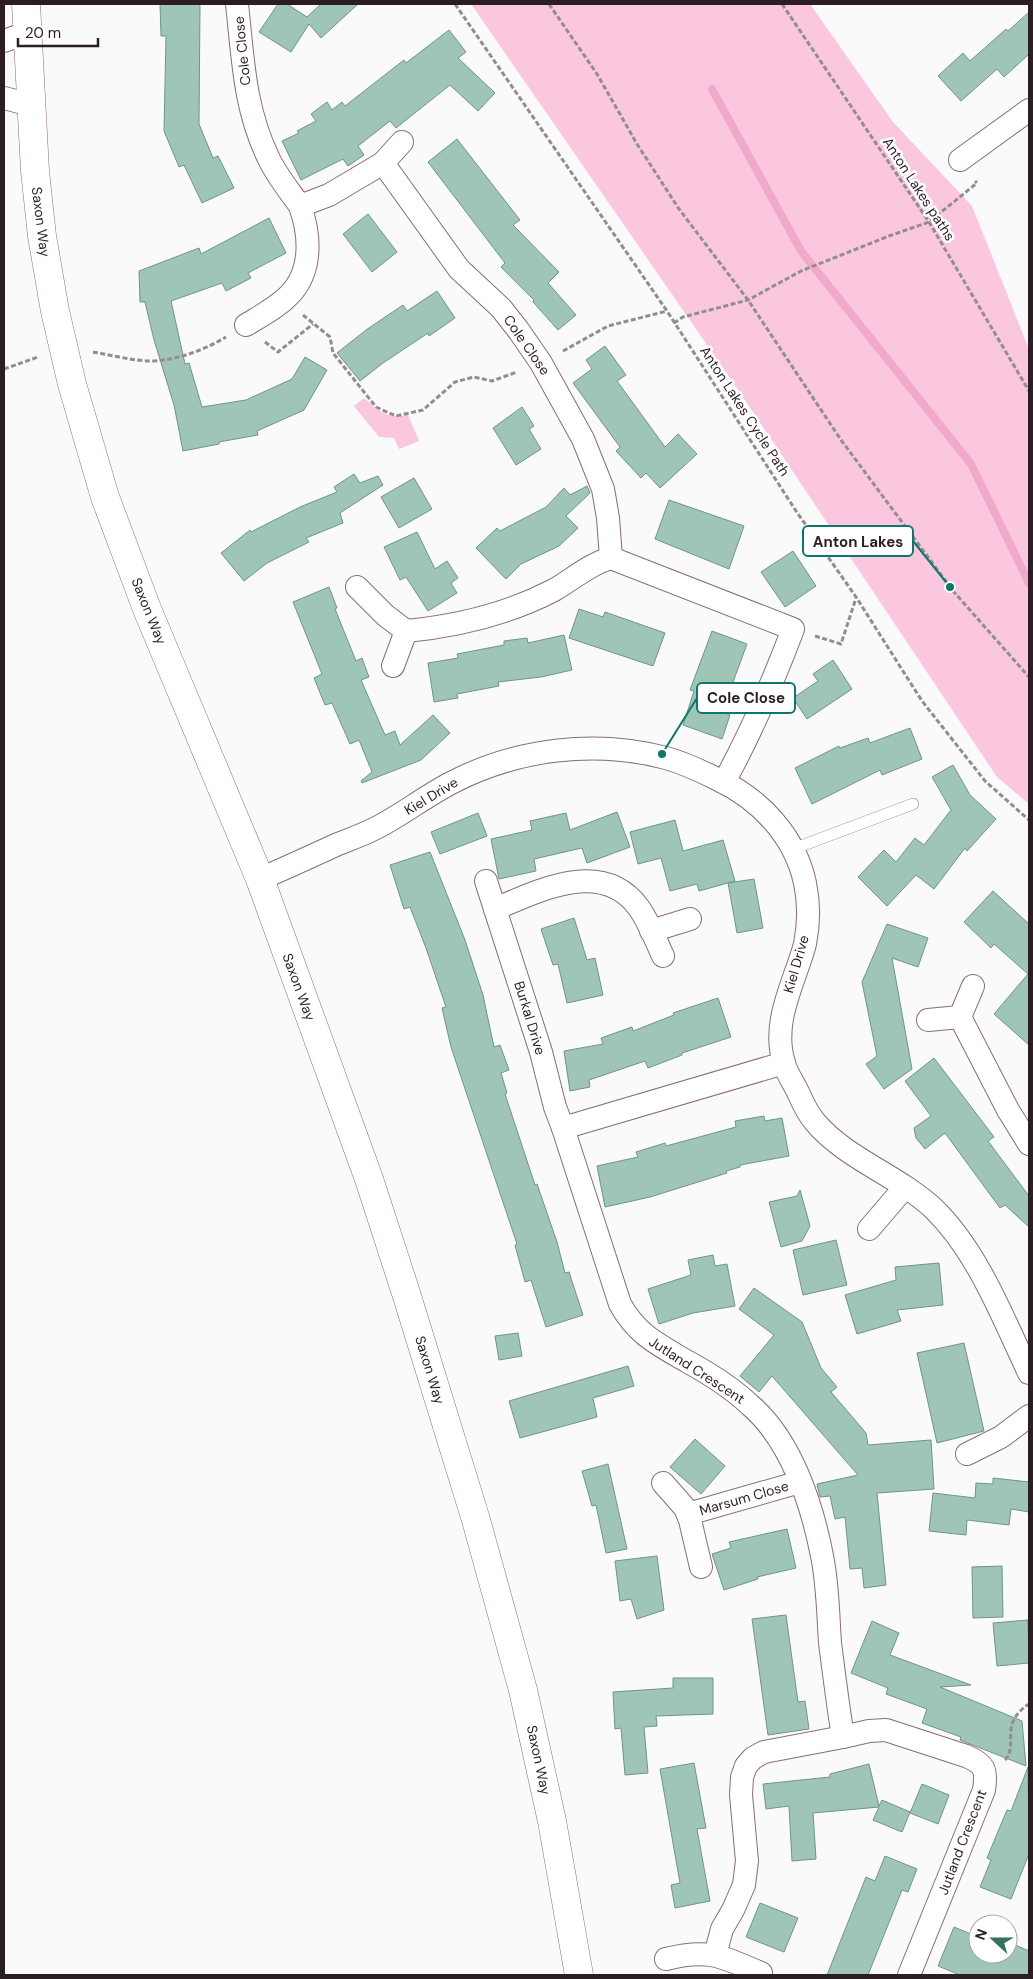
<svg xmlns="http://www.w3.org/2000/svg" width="1033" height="1979" font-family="'DM Sans',sans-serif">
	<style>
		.green { fill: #fbc7de }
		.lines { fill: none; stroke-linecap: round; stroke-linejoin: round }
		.stream { stroke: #f1a9c9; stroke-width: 8 }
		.building { fill: #9ec5b6; stroke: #6f9586 }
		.service-casing { stroke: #8c6b79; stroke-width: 12 }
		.minor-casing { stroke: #8c6b79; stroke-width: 24 }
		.tertiary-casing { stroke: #8c6b79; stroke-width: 29 }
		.path { stroke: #948d90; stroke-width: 3; stroke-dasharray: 5 2.5; stroke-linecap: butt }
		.service { stroke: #fff; stroke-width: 11 }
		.minor { stroke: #fff; stroke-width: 22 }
		.tertiary { stroke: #fff; stroke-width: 28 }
		.labels { text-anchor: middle; stroke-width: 5; stroke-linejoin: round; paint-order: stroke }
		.street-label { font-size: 14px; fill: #2b1d23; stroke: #fff }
		.leader { fill: none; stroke: #0f766e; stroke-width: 2 }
		.callout-dot { fill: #0f766e; stroke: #fff; stroke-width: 2 }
		.callout { fill: #fff; stroke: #0f766e; stroke-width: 2 }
		.callout-label { font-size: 15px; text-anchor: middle; font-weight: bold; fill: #2b1d23 }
	</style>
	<rect width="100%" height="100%" fill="#fafafa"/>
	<g class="green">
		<polygon points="471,4 810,4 893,122 972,206 1029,349 1029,804 997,777 743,397"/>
		<path d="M364 398C378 411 388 419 408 415L419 441 399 449 394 438 379 437 354 406Z"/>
	</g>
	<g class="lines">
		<polyline class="stream" points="712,89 801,251 971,464 1029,583"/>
	</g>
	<g class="building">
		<polygon points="160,4 200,4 199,124 213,158 218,156 234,188 202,203 184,165 179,167 164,131 166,36 161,36"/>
		<polygon points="278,4 287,4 307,17 321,4 358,4 321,38 309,24 291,52 259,32"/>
		<polygon points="1029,12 1029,54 1004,77 997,69 961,101 938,76 963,53 970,61 1006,29 1008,31"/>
		<polygon points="449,30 466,52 458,58 495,93 478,111 450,85 396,128 390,121 358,146 364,155 348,166 343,159 301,180 282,141 299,133 297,131 316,121 311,114 327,102 332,110 342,102 345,106 404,60 406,63"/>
		<polygon points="457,139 520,220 513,225 559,272 548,283 576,315 558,330 533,302 534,300 501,267 505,263 428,162"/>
		<polygon points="368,214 397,252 372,272 343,234"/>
		<polygon points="269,218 286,253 248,273 251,278 226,291 222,283 171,301 185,364 189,363 202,407 246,400 292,379 305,357 327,370 304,410 257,431 258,435 219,442 219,444 183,451 174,405 154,340 145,302 140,302 139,271 199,248 201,254"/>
		<polygon points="437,291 455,318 429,336 428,333 383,363 360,381 337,353 366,330 403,305 407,311"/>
		<polygon points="605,346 626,375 617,381 665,447 678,434 697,454 660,488 646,473 641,478 616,451 620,447 573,383 592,369 586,360"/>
		<polygon points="522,407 534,426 529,429 541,449 516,465 493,428"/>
		<polygon points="354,474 360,483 378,476 383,485 340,513 343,523 306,538 309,542 267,563 244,581 221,553 250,530 251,532 300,507 337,492 334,487"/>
		<polygon points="414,478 432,509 399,528 381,497"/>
		<polygon points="587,486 590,493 566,516 578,528 559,546 521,564 506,579 476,548 497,528 500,531 546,507 564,488 570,495"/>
		<polygon points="669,500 744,526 729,569 655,539"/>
		<polygon points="417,532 435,569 447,561 458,578 451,583 457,593 428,611 406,577 400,580 384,547"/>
		<polygon points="793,551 816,586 785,607 761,572"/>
		<polygon points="329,587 337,608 335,609 356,661 362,658 369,677 361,680 385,735 395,731 400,745 433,715 450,733 421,760 362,783 361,781 372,772 359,740 350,744 332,703 325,705 314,678 322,674 293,602"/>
		<polygon points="579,609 603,617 605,612 665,633 653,666 569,638"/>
		<polygon points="712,631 747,644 722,712 730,715 722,739 683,725 694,691 690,690"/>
		<polygon points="564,635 572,670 541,677 498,682 499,686 457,694 458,698 434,702 428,663 458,658 457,654 504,645 504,641 527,638 528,643"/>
		<polygon points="833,660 852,689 807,719 793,698 818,681 813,674"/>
		<polygon points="910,728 922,759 882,775 880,770 812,804 795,768 839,746 840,748 868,738 870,743"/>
		<polygon points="953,765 970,795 996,819 967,851 965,848 934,889 916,875 887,906 858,877 884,850 896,862 915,838 924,845 951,810 932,777"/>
		<polygon points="617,812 630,847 587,863 582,848 534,859 536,871 499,879 491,839 532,830 530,821 566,813 570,830"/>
		<polygon points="478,813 487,836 440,854 431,832"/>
		<polygon points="675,820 683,851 723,840 735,881 699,891 697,884 670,891 661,858 638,864 630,832"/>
		<polygon points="430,852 465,940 483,995 494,1047 500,1045 509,1070 501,1073 507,1093 505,1094 535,1185 537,1184 557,1242 565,1273 569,1272 583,1315 546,1327 531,1280 525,1282 515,1245 517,1244 451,1047 442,1008 446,1007 426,948 410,907 404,909 390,865"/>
		<polygon points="754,879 763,928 737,933 728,883"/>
		<polygon points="993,891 1029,924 1029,1045 994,1014 1028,974 994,944 991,948 964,922"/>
		<polygon points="574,918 587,960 595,958 603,995 567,1003 558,964 553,965 541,929"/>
		<polygon points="887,924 928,938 918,967 892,958 912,1069 884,1089 866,1064 877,1056 862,982"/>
		<polygon points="718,998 731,1037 682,1053 682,1055 648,1068 645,1061 589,1080 590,1087 570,1091 564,1051 603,1044 601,1038 632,1027 633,1031 674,1015 673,1013"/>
		<polygon points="934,1058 994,1137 988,1141 1029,1196 1029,1227 1005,1205 1000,1208 945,1133 925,1149 916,1138 914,1128 931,1116 905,1081"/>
		<polygon points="764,1116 765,1121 782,1118 789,1156 740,1165 740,1167 726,1171 727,1173 650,1197 605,1207 597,1166 638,1157 636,1152 665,1143 666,1146 736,1127 735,1121"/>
		<polygon points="800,1190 810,1226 802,1241 781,1247 769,1202 797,1196"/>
		<polygon points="836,1240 847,1285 803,1295 793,1250"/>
		<polygon points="713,1255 715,1266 727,1264 735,1306 693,1313 659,1324 648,1289 691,1275 688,1260"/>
		<polygon points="939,1263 943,1305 897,1310 901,1321 857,1334 845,1295 896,1280 895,1267"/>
		<polygon points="754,1288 802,1322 821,1368 837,1387 831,1392 866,1433 868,1445 931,1440 934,1489 877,1493 886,1585 864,1588 862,1568 850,1569 845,1517 835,1519 830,1496 820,1497 818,1489 817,1484 858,1475 772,1376 759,1392 740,1376 774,1335 739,1309"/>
		<polygon points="518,1333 522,1356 499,1360 495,1336"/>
		<polygon points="964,1343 984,1431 937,1443 917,1353"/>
		<polygon points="628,1366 634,1386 593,1398 597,1417 520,1438 509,1401"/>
		<polygon points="695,1439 725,1466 701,1494 670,1467"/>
		<polygon points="608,1464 627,1549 606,1553 596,1505 592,1506 582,1471"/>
		<polygon points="993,1478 1029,1482 1029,1512 1011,1509 1009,1525 967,1520 966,1535 929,1531 933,1493 975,1498 976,1483 993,1484"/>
		<polygon points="787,1529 796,1568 757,1577 758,1579 724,1590 712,1554 731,1548 729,1542"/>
		<polygon points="657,1556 664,1610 637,1619 631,1599 620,1601 615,1561"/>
		<polygon points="1002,1566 1003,1617 973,1618 972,1567"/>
		<polygon points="786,1615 798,1702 805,1701 809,1729 768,1735 752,1619"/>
		<polygon points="1028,1620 1029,1663 997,1666 993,1623"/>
		<polygon points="872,1621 899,1633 890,1655 971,1685 940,1687 1022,1721 1026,1766 960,1740 961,1737 922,1723 927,1709 886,1694 888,1688 851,1673"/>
		<polygon points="673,1678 713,1678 713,1714 656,1716 657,1726 644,1727 648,1773 625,1775 621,1728 615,1729 613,1692 673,1688"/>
		<polygon points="694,1763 706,1828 697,1829 710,1901 675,1908 671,1885 680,1883 660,1769"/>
		<polygon points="869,1764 879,1806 882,1800 910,1812 902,1832 873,1820 879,1807 813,1813 816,1859 792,1861 789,1806 766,1809 763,1784 830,1777 830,1774"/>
		<polygon points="1028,1767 1029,1854 1011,1899 980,1887 991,1860 987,1858 1007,1810 1011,1811"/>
		<polygon points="922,1784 949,1795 938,1824 910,1813"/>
		<polygon points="885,1856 917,1869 908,1892 902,1890 868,1975 827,1975 866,1877 875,1881"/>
		<polygon points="760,1903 798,1918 784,1952 746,1937"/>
		<polygon points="954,1927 978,1937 978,1954 1008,1954 1008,1950 1011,1951 1013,1944 1029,1951 1029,1975 960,1975 938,1966"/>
	</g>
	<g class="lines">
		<g class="service-casing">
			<polyline id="service" points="793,849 913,804"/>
		</g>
		<g class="minor-casing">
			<g id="minor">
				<path d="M237 4C243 58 244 107 268 157 276 175 289 190 300 206"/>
				<polyline points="4,41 26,33"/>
				<polyline points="4,98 31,105"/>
				<polyline points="960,160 1029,110"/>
				<polyline points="383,163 402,142"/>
				<path d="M246 325C259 317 274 309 285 299 313 275 311 237 300 206L329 195 383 163 459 269 501 308 519 331 541 363 583 439 603 489 608 518 611 558"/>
				<polyline points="357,587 385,615 406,631"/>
				<path d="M393 666 406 631C458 626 508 614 554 590 573 579 590 564 611 558L793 629C773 682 751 733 724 782"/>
				<path d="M260 879C286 868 312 856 338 844 351 839 365 834 378 827 403 814 426 796 451 783 516 749 595 739 666 758 684 763 701 771 717 779 760 799 795 836 805 883 809 902 809 924 805 944 795 982 771 1021 784 1063 786 1072 793 1082 797 1090 802 1101 807 1113 815 1122 846 1159 899 1176 934 1209 978 1252 1003 1318 1029 1373"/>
				<polyline points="486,881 541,1052 555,1107 563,1128"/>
				<path d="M495 909C540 890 603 858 639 908 649 922 656 941 663 956"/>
				<polyline points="651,931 690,919"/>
				<polyline points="973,986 960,1017 1008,1110 1029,1144"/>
				<polyline points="928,1020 960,1017"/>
				<path d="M784 1063 563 1128 620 1304C637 1335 659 1345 688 1362 710 1374 732 1388 750 1405 791 1440 812 1504 822 1556 828 1585 828 1614 830 1643 834 1674 838 1706 843 1737L869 1731 886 1730 966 1756C985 1764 987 1770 984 1790L909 1975"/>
				<polyline points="869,1229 905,1187"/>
				<polyline points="967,1454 1001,1437 1029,1416"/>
				<polyline points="663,1483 685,1508 690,1520 701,1567"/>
				<polyline points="688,1514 800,1482"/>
				<polyline points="715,1955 722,1929 733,1910 744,1885 747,1861 741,1795 742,1777 746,1766 753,1758 764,1752 843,1737"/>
				<path d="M666 1959C710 1948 722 1957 761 1973"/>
			</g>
		</g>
		<g class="tertiary-casing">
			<polyline id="tertiary" points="26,4 35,171 42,236 55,311 72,384 105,497 147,609 260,879 369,1179 406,1293 476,1520 523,1690 552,1821 579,1975"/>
		</g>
		<g class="path">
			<polyline points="455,4 667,311 796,511 856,597 922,701 985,781 1029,820"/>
			<polyline points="549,4 597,74 637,144 679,209 748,300 841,440 954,592 1029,677"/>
			<polyline points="782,4 929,222 1029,391"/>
			<polyline points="303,315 330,337 333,353 376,407 396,416 423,410 455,382 474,377 492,381 517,372"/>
			<polyline points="674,323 683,317 748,300 801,271 889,236 929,222 977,183 975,181"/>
			<polyline points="265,342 278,352 313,324"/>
			<polyline points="563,351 608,326 667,311"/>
			<path d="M93 352C112 355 133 361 152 361 178 360 204 350 226 337"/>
			<polyline points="4,369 38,357"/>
			<polyline points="815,636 841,644 856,598"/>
			<path d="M1005 1760C1019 1746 998 1724 1029 1704"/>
		</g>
		<use href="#service" class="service"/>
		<use href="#minor" class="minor"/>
		<use href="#tertiary" class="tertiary"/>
	</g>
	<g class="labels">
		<g class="street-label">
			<text transform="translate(242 51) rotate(-96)" y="5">Cole Close</text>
			<text transform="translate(919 189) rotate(57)" y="5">Anton Lakes paths</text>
			<text transform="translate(41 222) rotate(83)" y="5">Saxon Way</text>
			<text transform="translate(527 345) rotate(55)" y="5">Cole Close</text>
			<text transform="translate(745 411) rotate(57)" y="5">Anton Lakes Cycle Path</text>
			<text transform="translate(149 611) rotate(68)" y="5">Saxon Way</text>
			<text transform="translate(431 796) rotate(-31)" y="5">Kiel Drive</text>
			<text transform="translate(796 964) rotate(-74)" y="5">Kiel Drive</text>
			<text transform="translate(299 987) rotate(70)" y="5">Saxon Way</text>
			<text transform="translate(530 1018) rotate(73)" y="5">Burkal Drive</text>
			<text transform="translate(430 1370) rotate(73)" y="5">Saxon Way</text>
			<text transform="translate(697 1370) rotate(33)" y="5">Jutland Crescent</text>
			<text transform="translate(744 1498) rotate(-16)" y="5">Marsum Close</text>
			<text transform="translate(539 1760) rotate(78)" y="5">Saxon Way</text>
			<text transform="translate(962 1842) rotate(-69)" y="5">Jutland Crescent</text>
		</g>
	</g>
	<path class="leader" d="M950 587L913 541M662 754L697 698"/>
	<g class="callout-dot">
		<circle cx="950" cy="587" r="5"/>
		<circle cx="662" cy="754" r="5"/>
	</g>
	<g class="callout">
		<rect x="803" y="526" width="110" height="30" rx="5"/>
		<rect x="697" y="683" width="98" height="30" rx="5"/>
	</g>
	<g class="callout-label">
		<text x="858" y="547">Anton Lakes</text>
		<text x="746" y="703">Cole Close</text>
	</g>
	<rect width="1033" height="1979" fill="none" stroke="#2b1d23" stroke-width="10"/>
	<g transform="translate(993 1939) rotate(291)"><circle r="24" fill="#ffffff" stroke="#aaa5a7"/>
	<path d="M0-4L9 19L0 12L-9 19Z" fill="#34715d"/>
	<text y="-8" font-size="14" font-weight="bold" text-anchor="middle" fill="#2b1d23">N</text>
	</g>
	<path d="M18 38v8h80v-8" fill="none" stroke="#2b1d23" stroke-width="2.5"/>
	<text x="25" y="38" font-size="15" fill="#2b1d23" stroke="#ffffff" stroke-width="4" paint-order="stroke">20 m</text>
</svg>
